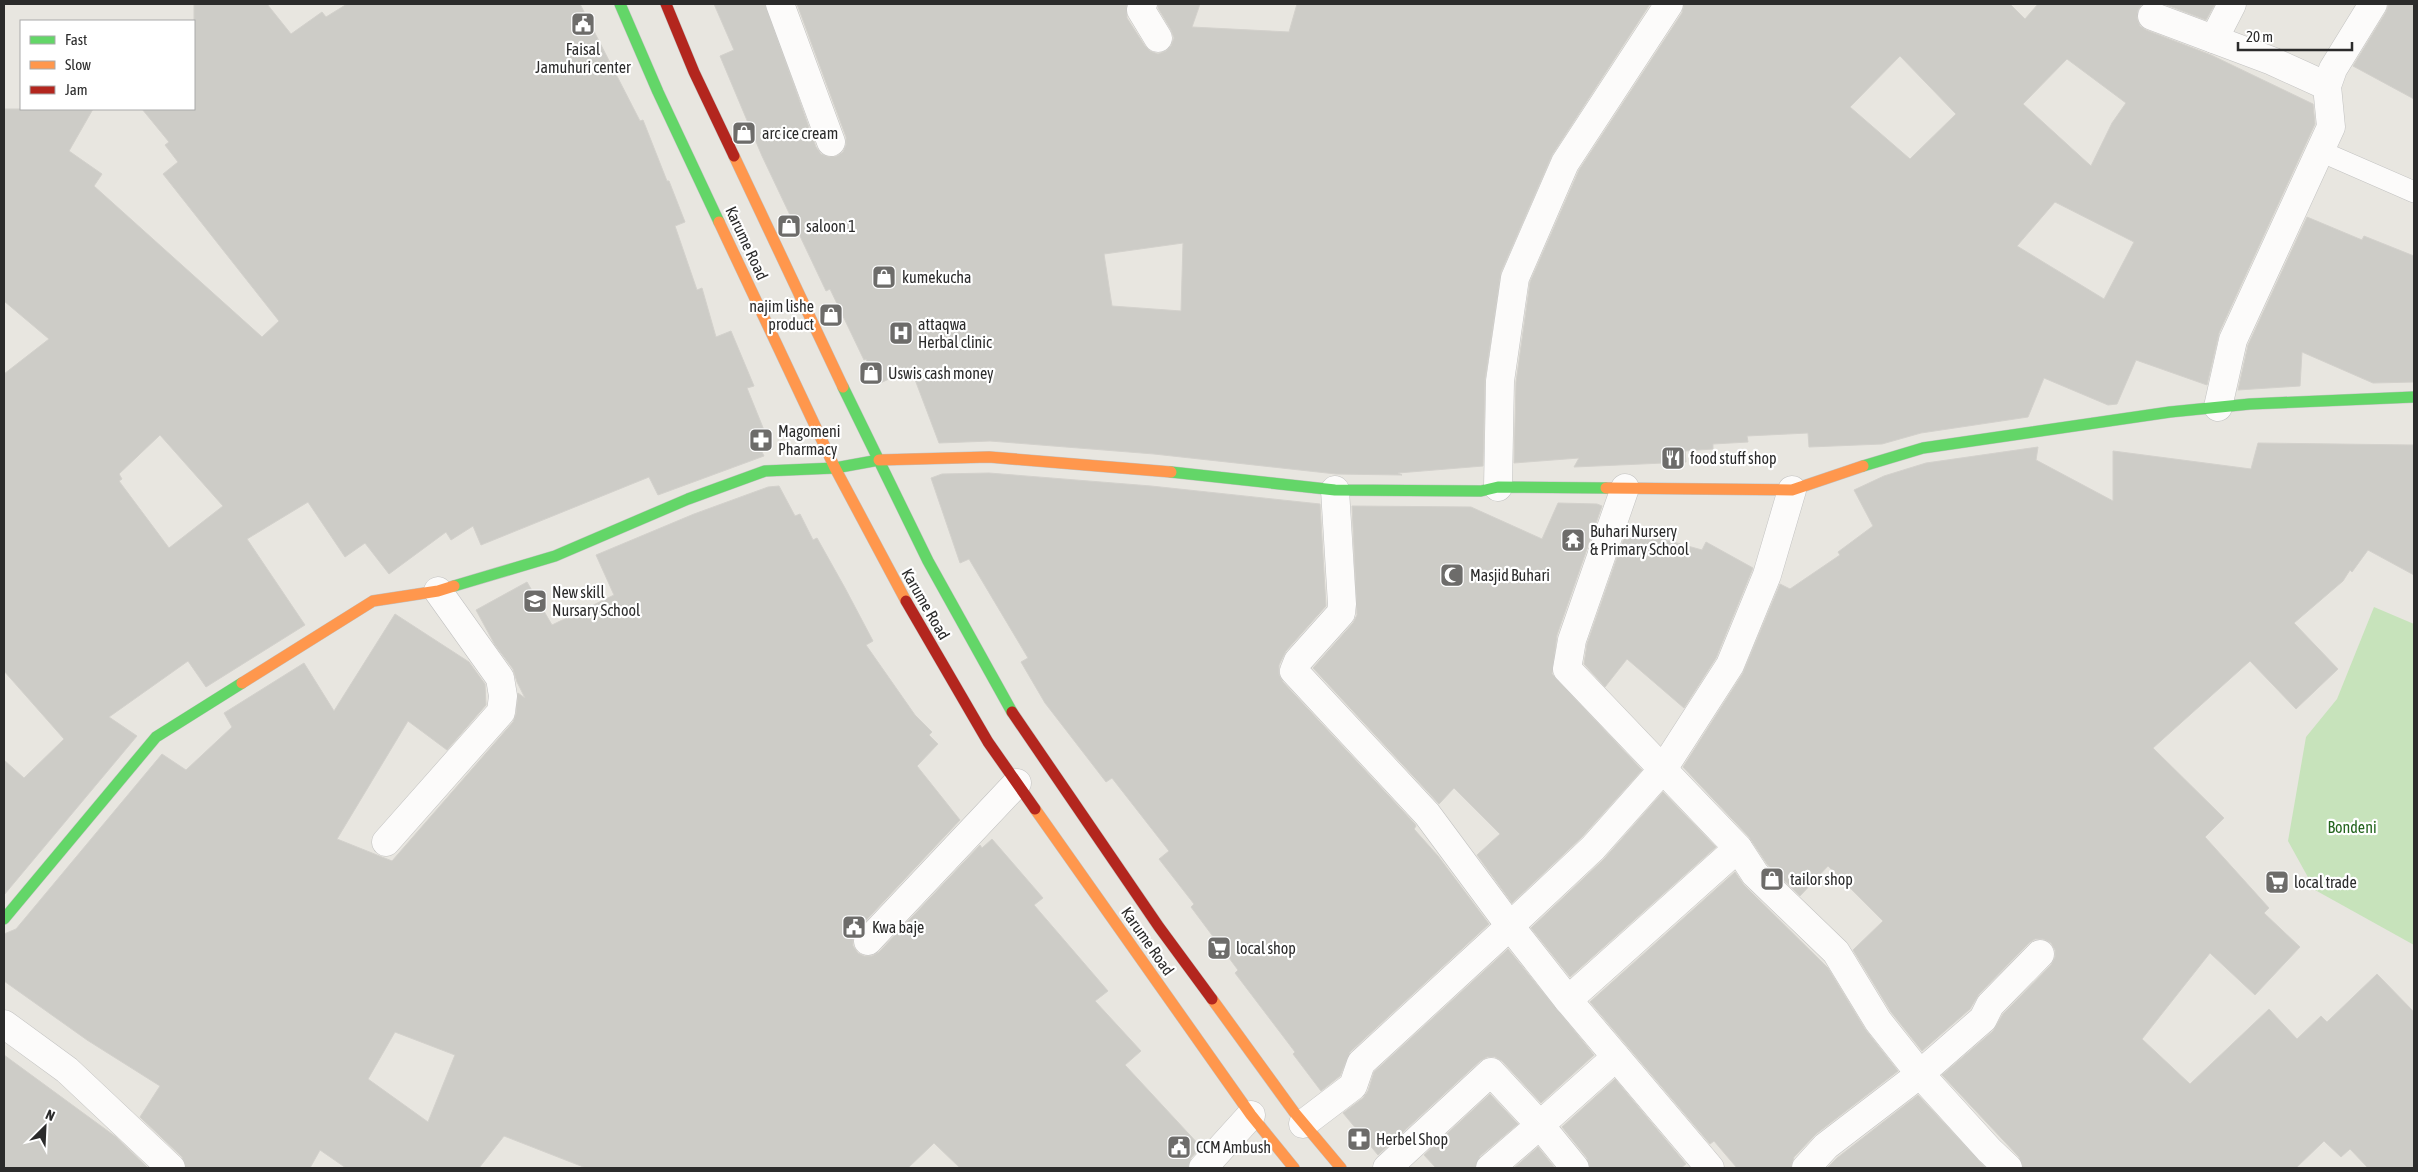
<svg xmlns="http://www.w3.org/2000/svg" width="2418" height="1172" font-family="'Asap Condensed',sans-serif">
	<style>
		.green { fill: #c7e3bb }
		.building { fill: #cdccc7; stroke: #d3d1cc; fill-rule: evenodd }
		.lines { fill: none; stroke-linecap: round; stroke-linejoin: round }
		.lane-casing { stroke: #c2c2c1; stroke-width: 22 }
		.street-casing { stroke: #c2c2c1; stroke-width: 29 }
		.fast-casing { stroke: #c2c2c1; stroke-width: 12 }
		.slow-casing { stroke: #c2c2c1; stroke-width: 12 }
		.jam-casing { stroke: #c2c2c1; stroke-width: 12 }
		.lane { stroke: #fcfbfa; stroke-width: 21 }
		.street { stroke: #fcfbfa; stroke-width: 28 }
		.fast { stroke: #63d668; stroke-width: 11 }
		.slow { stroke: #ff974d; stroke-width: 11 }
		.jam { stroke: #b3261e; stroke-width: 11 }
		.labels { text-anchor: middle; stroke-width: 4.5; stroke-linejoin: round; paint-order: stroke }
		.poi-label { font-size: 16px; fill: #2b2b2b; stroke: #fff; text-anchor: start }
		.street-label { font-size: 16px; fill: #2b2b2b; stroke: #fff }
		.park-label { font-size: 16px; fill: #24651e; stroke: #fff }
	</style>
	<rect width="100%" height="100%" fill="#e8e6e0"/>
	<polygon class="green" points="2374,607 2414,624 2414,945 2315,890 2288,841 2306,737 2337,699"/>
	<g class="building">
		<path d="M194 4H267L291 34 322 12 326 17 347 4H580L640 121 643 120 667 181H669L685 222 675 226 697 290 702 288 716 337 731 331 754 386 747 388 768 440 758 444 764 456 658 495 649 477 481 545 473 526 451 540 446 532 389 574 365 543 345 557 308 502 247 539 305 625 206 687 188 661 109 717 137 736 4 895V760L24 778 64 739 4 671V374L49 339 4 301V109H93L69 151 102 174 94 186 262 337 279 321 163 174 178 162 165 145 169 142 142 109H194ZM160 435 223 506 169 548 119 481 122 479 119 474Z"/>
		<path d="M714 4H765L816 147 821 154 829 157 837 156 843 152 846 145V137L797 4H1127V18L1145 46 1150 51 1158 54 1166 51 1171 46 1174 38 1171 30 1158 8V4H1200L1192 27 1289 32 1297 4H1650L1552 155 1501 272 1485 379 1483 466 1398 473 1402 475 1336 474 1154 454 990 441 939 443 911 369 878 384 866 359 864 360 830 289 826 291 762 156 720 56 734 50ZM1183 243 1181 311 1112 306 1104 254Z"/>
		<path d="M1684 4H2010L2025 19 2038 4H2142L2138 10 2137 18 2140 26 2146 30 2211 55 2313 104 2315 124 2219 333 2207 385 2136 360 2117 404 2108 405 2044 378 2028 417 1921 433 1882 444 1809 447 1808 433 1747 436 1748 442 1713 444V449L1685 451 1686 462 1574 467 1579 458 1514 463 1516 382 1530 282 1579 170 1682 13ZM1900 56 1956 114 1910 159 1850 107ZM2067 59 2126 103 2112 123 2091 166 2023 104ZM2055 202 2134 242 2104 299 2017 246Z"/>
		<polygon points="2164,4 2215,4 2206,20"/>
		<polygon points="2389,4 2414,4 2414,99 2353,66 2386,12"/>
		<polygon points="2307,217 2362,240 2364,236 2414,256 2414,382 2373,383 2302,352 2300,386 2238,390 2248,345"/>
		<polygon points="2258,443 2414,445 2414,575 2368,550 2352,572 2350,570 2343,581 2294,623 2338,669 2296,709 2250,661 2153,748 2224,818 2205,837 2269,908 2264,913 2300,947 2255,995 2210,953 2142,1039 2190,1084 2269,1009 2297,1039 2321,1016 2327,1022 2377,974 2414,1012 2414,1168 2368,1168 2350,1149 2341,1157 2324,1141 2296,1168 2023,1168 2019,1157 1942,1075 1993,1031 2003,1014 2051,965 2055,957 2055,950 2051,943 2043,939 2035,939 2029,943 1979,994 1970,1009 1922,1051 1891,1012 1853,950 1883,921 1828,866 1800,896 1767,864 1749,837 1683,767 1743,673 1780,584 1790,589 1840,555 1838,552 1873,526 1854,490 1884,476 1926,463 2038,447 2036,460 2113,501 2113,451 2251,469"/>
		<polygon points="989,473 1151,486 1320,504 1326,606 1286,651 1279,665 1279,674 1283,682 1415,824 1416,826 1414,829 1438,856 1489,924 1350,1052 1340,1076 1321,1091 1293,1054 1295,1052 1235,973 1238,970 1191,907 1194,904 1159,859 1169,851 1112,778 1106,782 1045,703 1021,662 1028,658 969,559 960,563 931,478 942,474"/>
		<path d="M779 486 795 516 800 514 813 540 817 538 845 588 873 641 866 645 915 715 932 732 929 735 938 744 917 766 960 820 857 930 853 938V946L858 953 864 956H872L879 952 980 845 982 848 992 839 1043 898 1034 905 1108 991 1095 1001 1141 1051 1125 1065 1201 1147 1191 1158 1188 1168H960L934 1143 908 1168H586L504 1136 479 1168H346L320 1150 310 1168H186L182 1157 140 1117 160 1086 87 1040 4 981V934L16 929 162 754 186 770 232 727 224 713 304 663 334 711 395 614 469 662 485 684 486 705 447 750 408 721 337 839 392 861 513 722 516 714 518 693 525 698 517 682 513 669 495 645 476 610 527 582 552 625 614 595 596 555 694 514 768 487ZM395 1032 455 1055 428 1122 368 1079Z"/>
		<polygon points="1558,503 1597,504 1602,506 1557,635 1552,674 1642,770 1582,837 1512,903 1477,855 1500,834 1454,788 1439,804 1313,668 1353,623 1357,615 1352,506 1471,507 1542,539"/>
		<polygon points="1627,529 1702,550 1706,542 1753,568 1716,658 1684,708 1627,659 1605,687 1584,664 1587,644"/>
		<polygon points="1663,792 1716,847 1570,977 1531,928 1604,859"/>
		<polygon points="1735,872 1744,885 1828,968 1865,1029 1898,1071 1816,1134 1794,1157 1791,1168 1737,1168 1714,1141 1710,1144 1590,1002"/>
		<polygon points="1508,949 1594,1055 1541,1103 1502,1061 1495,1057 1487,1057 1480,1061 1378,1155 1343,1113 1363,1098 1368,1091 1374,1072"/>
		<polygon points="4,1055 116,1137 148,1168 4,1168"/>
		<polygon points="1615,1079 1686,1164 1681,1168 1590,1168 1587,1158 1562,1127"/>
		<polygon points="1490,1094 1518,1124 1480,1156 1475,1168 1436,1168 1424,1155"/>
		<polygon points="1918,1095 1986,1168 1827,1168 1837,1158"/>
		<polygon points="1538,1147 1555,1168 1514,1168"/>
	</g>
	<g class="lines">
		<g class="lane-casing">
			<polyline id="lane" points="2320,151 2414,192"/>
		</g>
		<g class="street-casing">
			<g id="street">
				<polyline points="780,4 831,142"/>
				<polyline points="1143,4 1141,10 1158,38"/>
				<polyline points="2152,16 2272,61 2327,86"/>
				<polyline points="2214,39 2232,4"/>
				<polyline points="2218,407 2233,340 2331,127 2327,86 2333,69 2373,4"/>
				<polyline points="1498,487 1500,381 1515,278 1565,163 1669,4"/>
				<polyline points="1625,488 1572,640 1567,669 1738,848 1755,874 1836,952 1878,1021 1920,1074 1989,1150 2008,1168"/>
				<polyline points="386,842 501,712 503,696 500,678 438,591"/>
				<polyline points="868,941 1017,783"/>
				<polyline points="1568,1000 1510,926 1593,848 1663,769 1730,665 1767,575 1792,490"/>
				<polyline points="4,1024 67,1070 171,1168"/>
				<polyline points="1303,1124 1353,1086 1361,1063 1510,926 1427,814 1294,671 1298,661 1341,613 1342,604 1335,490"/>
				<polyline points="1203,1168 1251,1115"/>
				<polyline points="1387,1168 1491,1072 1540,1125 1490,1168"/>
				<polyline points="1575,1168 1540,1125 1616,1057"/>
				<polyline points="1710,1168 1568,1000 1738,848"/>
				<polyline points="1806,1168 1826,1146 1920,1074 1983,1019 1990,1005 2040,954"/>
			</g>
		</g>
		<g class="fast-casing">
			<g id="fast">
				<polyline points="620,4 658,92 719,222"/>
				<polyline points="843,387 928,561 1012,712"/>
				<polyline points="1863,466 1923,448 2170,412 2250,404 2414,397"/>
				<polyline points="1171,472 1335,490 1481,491 1498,487 1606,488"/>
				<polyline points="454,586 555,556 688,499 765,471 835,468 879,460"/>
				<polyline points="4,919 156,737 242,683"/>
			</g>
		</g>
		<g class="slow-casing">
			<g id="slow">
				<polyline points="734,156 843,387"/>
				<polyline points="719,222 835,468 906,601"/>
				<polyline points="879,460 989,457 1171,472"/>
				<polyline points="1606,488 1792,490 1863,466"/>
				<polyline points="242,683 373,601 438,591 454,586"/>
				<polyline points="1035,809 1251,1115 1294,1168"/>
				<polyline points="1212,999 1294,1112 1341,1168"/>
			</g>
		</g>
		<g class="jam-casing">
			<g id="jam">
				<polyline points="666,4 694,72 734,156"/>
				<polyline points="906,601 988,742 1035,809"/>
				<polyline points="1012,712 1159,927 1212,999"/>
			</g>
		</g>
		<use href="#lane" class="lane"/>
		<use href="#street" class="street"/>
		<use href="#fast" class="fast"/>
		<use href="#slow" class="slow"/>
		<use href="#jam" class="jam"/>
	</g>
	<defs>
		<g id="civic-square" transform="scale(1.25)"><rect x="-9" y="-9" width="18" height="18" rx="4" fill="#6d6c6a" stroke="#fff"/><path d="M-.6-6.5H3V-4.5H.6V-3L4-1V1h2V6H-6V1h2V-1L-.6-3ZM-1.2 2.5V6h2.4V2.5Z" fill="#fff"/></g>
		<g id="shop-square" transform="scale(1.25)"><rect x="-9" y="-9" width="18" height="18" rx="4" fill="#6d6c6a" stroke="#fff"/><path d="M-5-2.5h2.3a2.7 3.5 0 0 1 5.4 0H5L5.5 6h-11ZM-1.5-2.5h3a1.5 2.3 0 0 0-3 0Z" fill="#fff"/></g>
		<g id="hospital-square" transform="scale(1.25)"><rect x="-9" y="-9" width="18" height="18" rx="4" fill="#6d6c6a" stroke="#fff"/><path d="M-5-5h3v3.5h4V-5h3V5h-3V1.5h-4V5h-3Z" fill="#fff"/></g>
		<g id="pharmacy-square" transform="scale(1.25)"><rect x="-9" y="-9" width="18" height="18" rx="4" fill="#6d6c6a" stroke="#fff"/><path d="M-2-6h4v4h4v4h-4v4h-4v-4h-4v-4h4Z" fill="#fff"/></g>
		<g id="restaurant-square" transform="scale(1.25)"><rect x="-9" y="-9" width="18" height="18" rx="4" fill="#6d6c6a" stroke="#fff"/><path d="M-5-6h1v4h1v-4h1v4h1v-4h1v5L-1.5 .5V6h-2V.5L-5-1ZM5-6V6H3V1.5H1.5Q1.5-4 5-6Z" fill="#fff"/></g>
		<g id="temple-square" transform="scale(1.25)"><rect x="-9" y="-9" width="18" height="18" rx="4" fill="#6d6c6a" stroke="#fff"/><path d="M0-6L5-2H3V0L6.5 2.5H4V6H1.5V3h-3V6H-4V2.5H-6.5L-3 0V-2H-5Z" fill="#fff"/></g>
		<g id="mosque-square" transform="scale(1.25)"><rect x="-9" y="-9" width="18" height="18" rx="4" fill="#6d6c6a" stroke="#fff"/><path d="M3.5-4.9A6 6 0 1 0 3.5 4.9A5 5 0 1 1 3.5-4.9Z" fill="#fff"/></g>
		<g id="school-square" transform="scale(1.25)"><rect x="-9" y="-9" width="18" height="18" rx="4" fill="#6d6c6a" stroke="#fff"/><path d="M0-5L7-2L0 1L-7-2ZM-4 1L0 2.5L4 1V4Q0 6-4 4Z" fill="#fff"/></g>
		<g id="supermarket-square" transform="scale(1.25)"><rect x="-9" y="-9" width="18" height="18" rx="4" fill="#6d6c6a" stroke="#fff"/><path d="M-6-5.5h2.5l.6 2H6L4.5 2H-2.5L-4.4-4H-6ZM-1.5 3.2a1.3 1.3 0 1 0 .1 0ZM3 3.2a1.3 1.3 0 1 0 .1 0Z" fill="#fff"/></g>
	</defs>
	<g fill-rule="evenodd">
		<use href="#civic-square" x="583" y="24"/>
		<use href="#shop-square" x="744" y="133"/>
		<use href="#shop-square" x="789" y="226"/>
		<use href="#shop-square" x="884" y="277"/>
		<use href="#shop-square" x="831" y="315"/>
		<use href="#hospital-square" x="901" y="333"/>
		<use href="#shop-square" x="871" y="373"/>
		<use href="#pharmacy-square" x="761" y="440"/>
		<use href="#restaurant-square" x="1673" y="458"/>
		<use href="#temple-square" x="1573" y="540"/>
		<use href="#mosque-square" x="1452" y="575"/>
		<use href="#school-square" x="535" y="601"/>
		<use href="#shop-square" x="1772" y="879"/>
		<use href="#supermarket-square" x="2277" y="882"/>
		<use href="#civic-square" x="854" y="927"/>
		<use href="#supermarket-square" x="1219" y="948"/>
		<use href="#pharmacy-square" x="1359" y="1139"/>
		<use href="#civic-square" x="1179" y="1147"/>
	</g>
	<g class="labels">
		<g class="poi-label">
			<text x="583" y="55" text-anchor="middle">Faisal<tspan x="583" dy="18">Jamuhuri center</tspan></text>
			<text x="762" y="139">arc ice cream</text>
			<text x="806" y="232">saloon 1</text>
			<text x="902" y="283">kumekucha</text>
			<text x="814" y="312" text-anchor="end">najim lishe<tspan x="814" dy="18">product</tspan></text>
			<text x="918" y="330">attaqwa<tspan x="918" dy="18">Herbal clinic</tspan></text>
			<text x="888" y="379">Uswis cash money</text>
			<text x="778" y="437">Magomeni<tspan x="778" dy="18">Pharmacy</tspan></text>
			<text x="1690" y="464">food stuff shop</text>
			<text x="1590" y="537">Buhari Nursery<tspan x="1590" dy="18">&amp; Primary School</tspan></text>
			<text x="1470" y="581">Masjid Buhari</text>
			<text x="552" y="598">New skill<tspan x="552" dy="18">Nursary School</tspan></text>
			<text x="1790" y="885">tailor shop</text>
			<text x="2294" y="888">local trade</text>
			<text x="872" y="933">Kwa baje</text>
			<text x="1236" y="954">local shop</text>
			<text x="1376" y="1145">Herbel Shop</text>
			<text x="1196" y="1153">CCM Ambush</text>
		</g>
		<g class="street-label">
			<text transform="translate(747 243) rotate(65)" y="6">Karume Road</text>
			<text transform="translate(926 604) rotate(60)" y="6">Karume Road</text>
			<text transform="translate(1148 941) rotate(55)" y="6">Karume Road</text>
		</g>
		<g class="park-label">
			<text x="2352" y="833">Bondeni</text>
		</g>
	</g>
	<rect width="2418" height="1172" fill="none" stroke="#2b2b2b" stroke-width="10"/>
	<rect x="20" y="20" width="175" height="90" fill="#ffffff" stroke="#aaaaaa"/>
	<rect x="30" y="36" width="25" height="8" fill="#63d668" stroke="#aaaaaa"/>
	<text x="65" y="45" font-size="15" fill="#2b2b2b">Fast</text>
	<rect x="30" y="61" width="25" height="8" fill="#ff974d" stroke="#aaaaaa"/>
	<text x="65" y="70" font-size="15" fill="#2b2b2b">Slow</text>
	<rect x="30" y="86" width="25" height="8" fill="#b3261e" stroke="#aaaaaa"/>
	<text x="65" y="95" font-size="15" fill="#2b2b2b">Jam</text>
	<g transform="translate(45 1127) rotate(24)" stroke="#ffffff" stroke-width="4" paint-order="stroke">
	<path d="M0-4L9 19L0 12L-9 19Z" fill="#2b2b2b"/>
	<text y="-8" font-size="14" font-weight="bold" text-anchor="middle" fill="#2b2b2b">N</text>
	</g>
	<path d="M2238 42v8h114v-8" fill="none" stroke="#2b2b2b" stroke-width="2.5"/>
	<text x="2246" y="42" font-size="15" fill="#2b2b2b" stroke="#ffffff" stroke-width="4" paint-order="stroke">20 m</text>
</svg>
